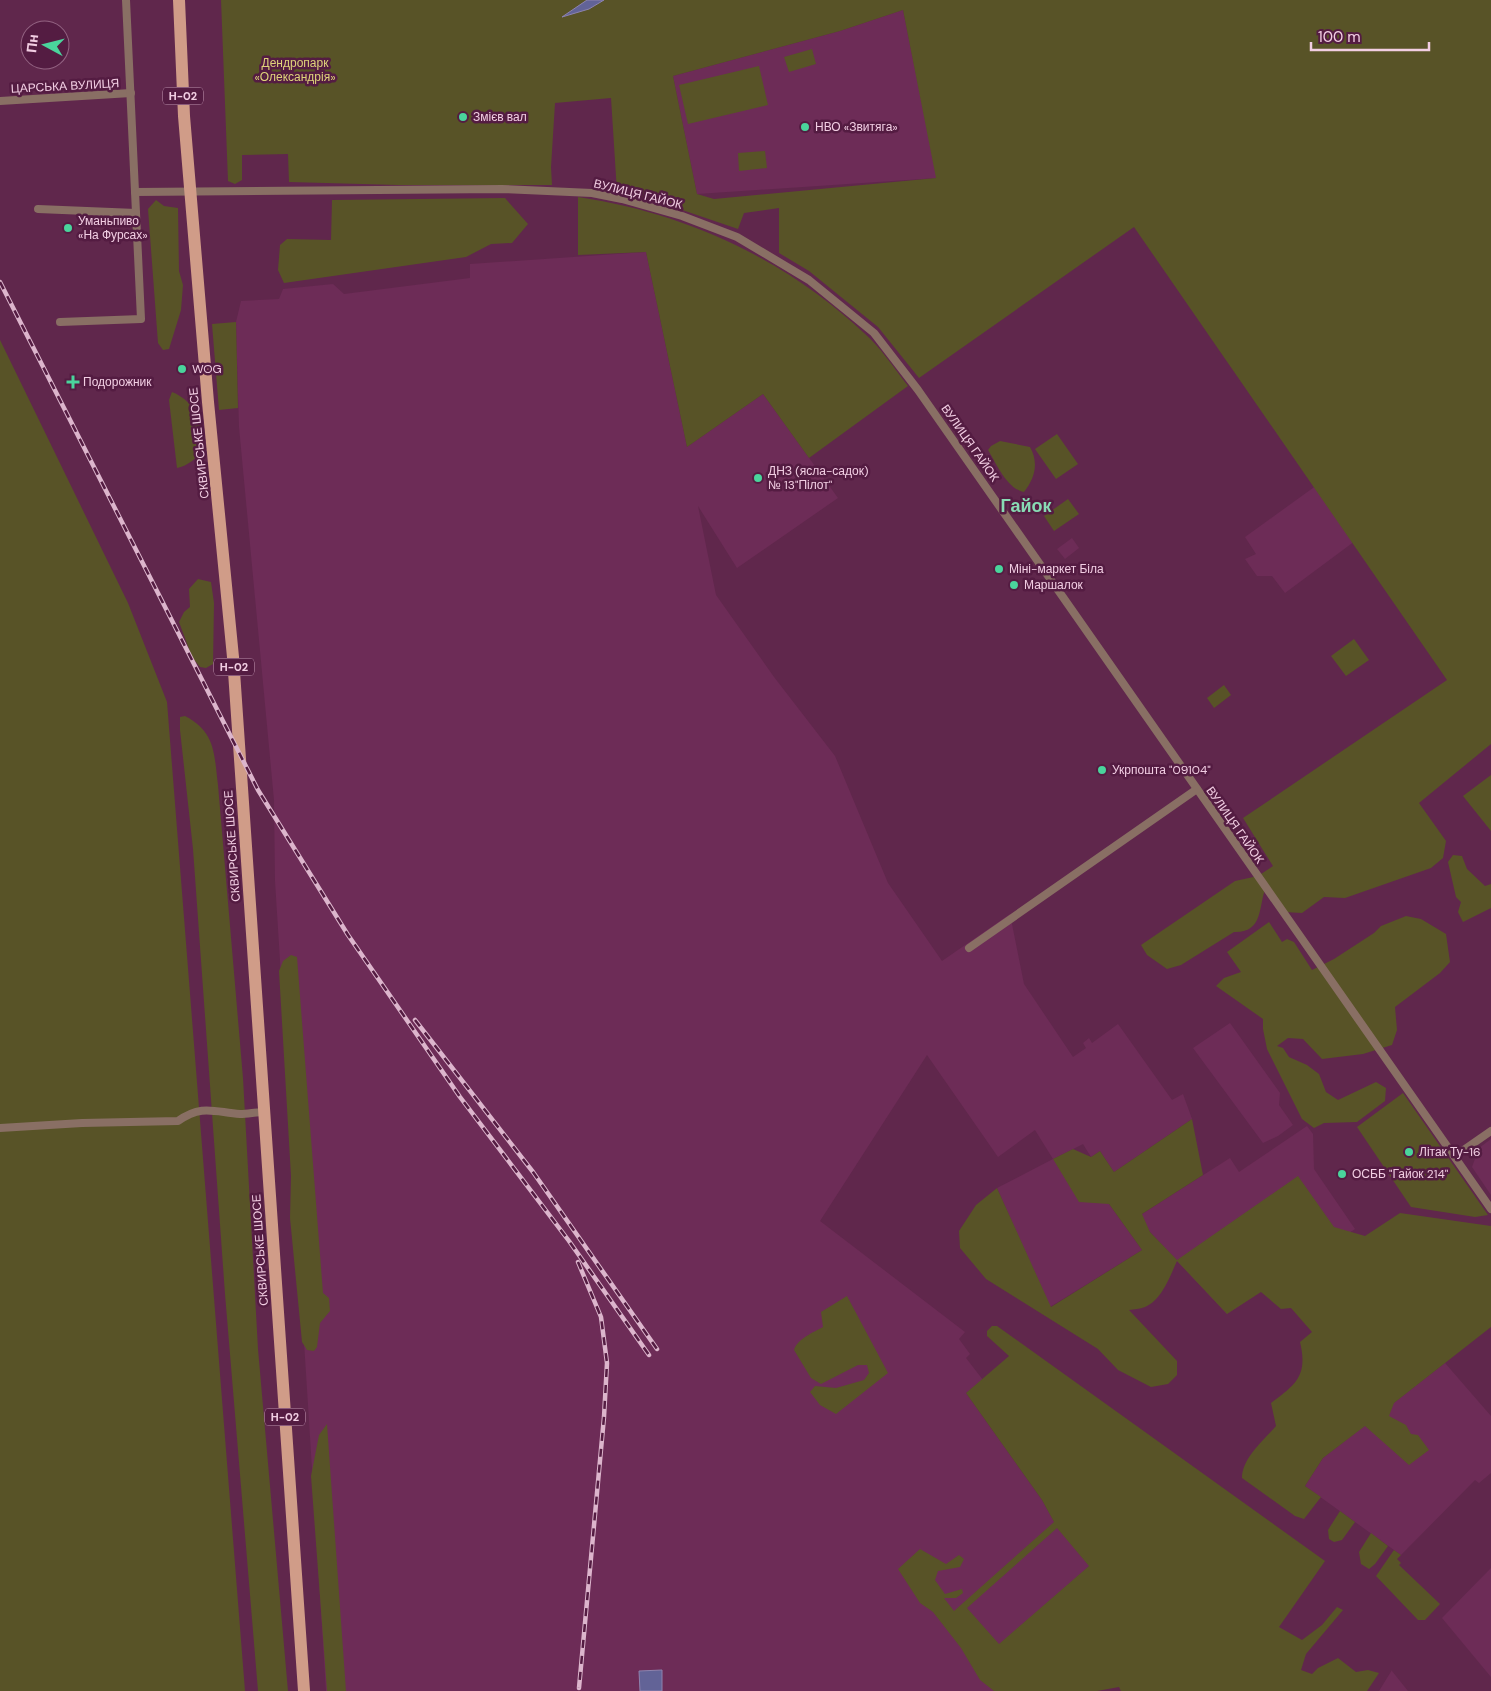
<svg xmlns="http://www.w3.org/2000/svg" width="1491" height="1691" font-family="'DM Sans',sans-serif">
	<style>
		.built { fill: #6d2c57 }
		.green { fill: #585327; fill-rule: evenodd }
		.water { fill: #626397; stroke: #8d83ae }
		.lines { fill: none; stroke-linecap: round; stroke-linejoin: round }
		.minor { stroke: #896f64; stroke-width: 8 }
		.primary { stroke: #d09c88; stroke-width: 12 }
		.rail-casing { stroke: #dcb5cc; stroke-width: 4.5 }
		.rail { stroke: #541c42; stroke-width: 2.5; stroke-dasharray: 8; stroke-linecap: butt }
		.poi-dot { fill: #4ad49c; stroke: #541c42; stroke-width: 2 }
		.labels { text-anchor: middle; stroke-width: 5; stroke-linejoin: round; paint-order: stroke }
		.shield { fill: #541c42; stroke: #c399b3; stroke-width: 1 }
		.shield-label { font-size: 11px; font-weight: bold; fill: #f2cee3 }
		.park-label { font-size: 12px; fill: #ded37a; stroke: #541c42 }
		.street-label { font-size: 12px; fill: #f2cee3; stroke: #541c42 }
		.poi-label { font-size: 12px; fill: #f2cee3; stroke: #541c42; text-anchor: start }
		.district-label { font-size: 18px; font-weight: bold; fill: #88dbb4; stroke: #541c42 }
	</style>
	<rect width="100%" height="100%" fill="#60274c"/>
	<g class="built">
		<polygon points="903,10 937,178 697,194 673,76 840,31"/>
		<polygon points="646,252 687,447 763,394 838,498 737,568 698,506 716,595 774,677 835,756 888,883 942,961 1010,914 1024,984 1073,1057 1086,1048 1083,1043 1089,1038 1092,1043 1118,1024 1172,1100 1183,1094 1192,1119 1114,1172 1100,1151 1091,1157 1083,1144 1053,1159 1109,1204 1142,1250 1050,1307 997,1188 1053,1159 1035,1130 998,1157 927,1055 820,1221 965,1332 959,1339 970,1354 966,1358 983,1380 966,1393 1042,1500 1057,1527 1090,1566 1000,1644 1038,1691 326,1691 275,881 274,800 239,427 236,322 241,301 279,299 283,289 333,284 344,294 470,278 470,264"/>
		<polygon points="1342,467 1355,541 1285,593 1272,576 1257,576 1245,559 1256,554 1245,537"/>
		<polygon points="1072,538 1079,548 1065,559 1057,549"/>
		<polygon points="1230,1023 1280,1093 1279,1105 1293,1125 1278,1136 1263,1143 1193,1048"/>
		<polygon points="1307,1126 1313,1134 1314,1169 1355,1229 1227,1314 1150,1232 1139,1216 1230,1158 1239,1172"/>
		<polygon points="1491,1139 1491,1195 1472,1167 1479,1148"/>
		<polygon points="1445,1363 1491,1416 1491,1473 1479,1483 1475,1480 1401,1555 1305,1486 1323,1458"/>
		<polygon points="1491,1568 1491,1677 1442,1618"/>
		<polygon points="1392,1670 1392,1671 1408,1691 1379,1691"/>
	</g>
	<g class="green">
		<path d="M221 0H1491V744L1419 803 1446 841 1443 858 1431 868 1345 898 1324 897 1302 913 1284 912 1266 887C1258 906 1264 933 1234 932L1181 965 1167 969 1147 955 1141 945 1235 881 1258 876 1273 866 1243 818 1447 680 1134 227 919 378 878 327 809 271 779 253V208L744 213 738 229 647 198 617 192 611 98 555 103 551 167 552 185H398L289 182 288 154 242 155V180L235 184 228 181ZM903 10 936 178 714 199 697 194 673 76 840 31Z"/>
		<polygon points="812,49 816,64 789,72 784,57"/>
		<polygon points="759,66 768,105 688,124 679,85"/>
		<polygon points="765,151 767,168 739,171 738,153"/>
		<path d="M578 197C686 213 785 259 864 333 881 348 894 368 908 386L809 458 763 394 687 447 646 252 578 255Z"/>
		<polygon points="505,198 528,224 512,243 491,244 466,257 284,283 278,270 280,245 287,239 331,240 332,200"/>
		<polygon points="156,200 164,206 178,208 179,271 183,285 181,310 169,349 163,350 158,343 148,209"/>
		<polygon points="236,322 238,408 219,410 212,324"/>
		<polygon points="0,340 128,603 167,702 245,1691 0,1691"/>
		<path d="M172 392C204 404 219 458 177 468L169 400Z"/>
		<polygon points="1057,434 1078,464 1056,479 1035,449"/>
		<path d="M1000 441 1030 447C1039 463 1035 478 1024 492 1007 489 996 463 988 450L991 446Z"/>
		<polygon points="1068,499 1079,514 1054,531 1044,516"/>
		<polygon points="198,579 211,582 214,603 213,664 206,668 200,667 192,657 179,622 184,612 190,607 189,589"/>
		<polygon points="1354,639 1369,660 1346,676 1331,656"/>
		<polygon points="1224,685 1231,695 1214,708 1207,698"/>
		<path d="M185 716C216 732 214 754 218 785L243 1078 258 1349 288 1691H258L225 1294 193 849 180 730V717Z"/>
		<polygon points="1491,775 1491,831 1463,796"/>
		<polygon points="1453,855 1462,856 1467,869 1485,886 1491,884 1491,908 1463,922 1458,912 1461,902 1456,897 1448,862"/>
		<polygon points="1406,916 1421,919 1446,934 1450,962 1440,973 1395,1007 1397,1030 1392,1045 1363,1054 1322,1059 1303,1039 1288,1038 1277,1046 1283,1048 1289,1057 1307,1065 1319,1074 1326,1092 1338,1100 1376,1082 1386,1088 1385,1101 1357,1122 1324,1123 1314,1128 1302,1119 1267,1049 1263,1029 1263,1019 1216,986 1224,978 1241,972 1227,952 1269,922 1282,942 1287,939 1294,942 1312,970 1334,959 1374,933 1381,926"/>
		<polygon points="291,955 297,957 323,1293 329,1298 330,1311 320,1323 317,1347 314,1351 307,1350 302,1342 290,1218 291,1176 279,971 283,961"/>
		<polygon points="1403,1093 1488,1215 1475,1217 1411,1207 1357,1127"/>
		<path d="M1192 1119 1203 1175 1142 1214 1150 1232 1177 1260 1298 1176 1334 1227 1365 1236 1400 1213 1491 1226V1327L1394 1403 1389 1416 1406 1425 1411 1434 1418 1435 1429 1450 1409 1465 1365 1426 1323 1458 1305 1486 1321 1497 1304 1519 1295 1516 1242 1478C1242 1458 1264 1440 1276 1426L1271 1403C1296 1384 1308 1376 1300 1342L1312 1332 1291 1308 1281 1309 1261 1292 1227 1314 1177 1261C1170 1276 1162 1300 1145 1307 1140 1309 1134 1309 1129 1310L1177 1361V1375L1168 1384 1151 1387 1118 1370 1098 1349 986 1279 960 1248 959 1231 976 1205 997 1188 1051 1307 1142 1250 1109 1204 1079 1202 1053 1159 1073 1149 1091 1157 1100 1151 1114 1172Z"/>
		<path d="M847 1296 888 1373 836 1414 820 1405 810 1392 815 1386 836 1388 864 1380 869 1373 867 1365H858L821 1384 811 1378 794 1350C797 1339 814 1332 823 1327L821 1312Z"/>
		<path d="M992 1326H997L1325 1561 1279 1627 1302 1640 1322 1625 1337 1607 1343 1610 1306 1654 1301 1670 1312 1674 1318 1668 1338 1658 1356 1672 1368 1670 1379 1673 1367 1691H1121L1119 1687 1097 1691H994L980 1680 961 1648 933 1612 920 1603 898 1569 920 1549 946 1564 959 1555 964 1559 960 1567 938 1571 935 1580 945 1594 962 1589 963 1593 956 1598H944L954 1611 1054 1522 1042 1500 966 1393 1009 1356 987 1336V1331ZM1057 1528 1089 1566 999 1644 967 1608Z"/>
		<polygon points="327,1424 346,1691 327,1691 311,1476 319,1435"/>
		<polygon points="1340,1511 1355,1522 1342,1540 1334,1542 1329,1539 1328,1530"/>
		<polygon points="1371,1533 1388,1546 1375,1564 1369,1569 1361,1564 1359,1552"/>
		<polygon points="1394,1550 1401,1555 1397,1559 1401,1563 1399,1565 1440,1604 1425,1620 1418,1620 1376,1576"/>
	</g>
	<g class="water">
		<polygon points="587,0 604,0 589,9 562,17"/>
		<polygon points="662,1670 662,1691 640,1691 639,1671"/>
	</g>
	<g class="lines">
		<g class="minor">
			<polyline points="0,101 131,93"/>
			<polyline points="135,192 502,189 592,193 622,199 682,216 737,237 809,280 874,333 918,390 1491,1209"/>
			<polyline points="38,209 136,213"/>
			<polyline points="60,322 141,319 126,0"/>
			<polyline points="969,948 1197,789"/>
			<path d="M0 1128 82 1123 178 1121C202 1104 214 1112 240 1114 248 1114 256 1112 264 1112"/>
			<polyline points="1455,1156 1491,1131"/>
		</g>
		<polyline class="primary" points="179,0 184,116 208,402 233,657 304,1691"/>
		<g class="rail-casing">
			<g id="rail">
				<polyline points="0,282 258,790 348,935 460,1097 569,1241 649,1355"/>
				<polyline points="415,1020 533,1172 657,1349"/>
				<polyline points="578,1262 601,1317 607,1363 604,1417 579,1688"/>
			</g>
		</g>
		<use href="#rail" class="rail"/>
	</g>
	<g class="poi-dot">
		<circle cx="463" cy="117" r="5"/>
		<circle cx="805" cy="127" r="5"/>
		<circle cx="68" cy="228" r="5"/>
		<circle cx="182" cy="369" r="5"/>
		<path d="M70.5 374.5h5v5h5v5h-5v5h-5v-5h-5v-5h5z"/>
		<circle cx="758" cy="478" r="5"/>
		<circle cx="999" cy="569" r="5"/>
		<circle cx="1014" cy="585" r="5"/>
		<circle cx="1102" cy="770" r="5"/>
		<circle cx="1409" cy="1152" r="5"/>
		<circle cx="1342" cy="1174" r="5"/>
	</g>
	<g class="labels">
		<g class="shield">
			<rect x="163" y="87.5" width="40" height="17" rx="4"/>
			<rect x="214" y="658.5" width="40" height="17" rx="4"/>
			<rect x="265" y="1408.5" width="40" height="17" rx="4"/>
		</g>
		<g class="shield-label">
			<text x="183" y="100">Н-02</text>
			<text x="234" y="671">Н-02</text>
			<text x="285" y="1421">Н-02</text>
		</g>
		<g class="park-label">
			<text x="295" y="67">Дендропарк<tspan x="295" dy="14">«Олександрія»</tspan></text>
		</g>
		<g class="street-label">
			<text transform="translate(65 86) rotate(-3)" y="4">ЦАРСЬКА ВУЛИЦЯ</text>
			<text transform="translate(638 194) rotate(14)" y="4">ВУЛИЦЯ ГАЙОК</text>
			<text transform="translate(199 443) rotate(-96)" y="4">СКВИРСЬКЕ ШОСЕ</text>
			<text transform="translate(970 443) rotate(55)" y="4">ВУЛИЦЯ ГАЙОК</text>
			<text transform="translate(1235 825) rotate(55)" y="4">ВУЛИЦЯ ГАЙОК</text>
			<text transform="translate(232 846) rotate(-94)" y="4">СКВИРСЬКЕ ШОСЕ</text>
			<text transform="translate(260 1250) rotate(-94)" y="4">СКВИРСЬКЕ ШОСЕ</text>
		</g>
		<g class="poi-label">
			<text x="473" y="121">Змієв вал</text>
			<text x="815" y="131">НВО «Звитяга»</text>
			<text x="78" y="225">Уманьпиво<tspan x="78" dy="14">«На Фурсах»</tspan></text>
			<text x="192" y="373">WOG</text>
			<text x="83" y="386">Подорожник</text>
			<text x="768" y="475">ДНЗ (ясла-садок)<tspan x="768" dy="14">№ 13"Пілот"</tspan></text>
			<text x="1009" y="573">Міні-маркет Біла</text>
			<text x="1024" y="589">Маршалок</text>
			<text x="1112" y="774">Укрпошта "09104"</text>
			<text x="1419" y="1156">Літак Ту-16</text>
			<text x="1352" y="1178">ОСББ "Гайок 214"</text>
		</g>
		<g class="district-label">
			<text x="1026" y="512">Гайок</text>
		</g>
	</g>
	<g transform="translate(45 45) rotate(277)"><circle r="24" fill="#541c42" stroke="#936382"/>
	<path d="M0-4L9 19L0 12L-9 19Z" fill="#4ad49c"/>
	<text y="-8" font-size="14" font-weight="bold" text-anchor="middle" fill="#f2cee3">Пн</text>
	</g>
	<path d="M1311 42v8h118v-8" fill="none" stroke="#f2cee3" stroke-width="2.5"/>
	<text x="1318" y="42" font-size="15" fill="#f2cee3" stroke="#541c42" stroke-width="4" paint-order="stroke">100 m</text>
</svg>
